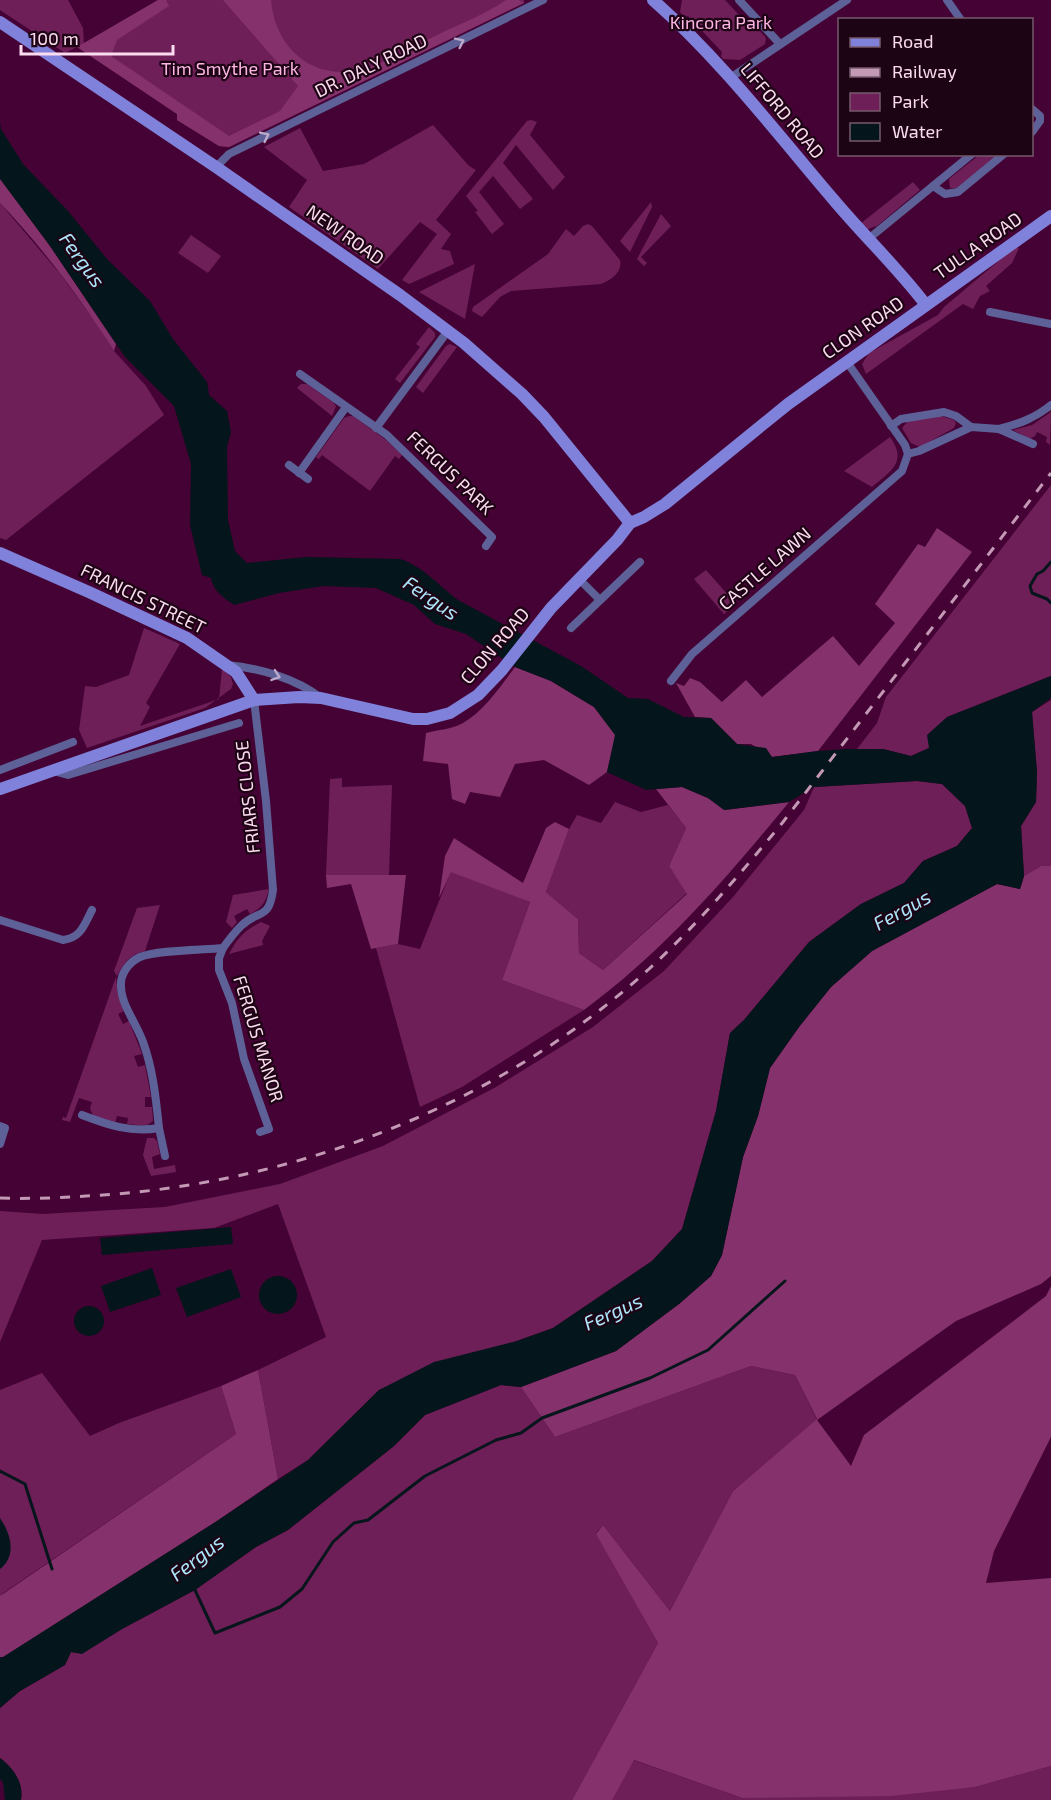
<svg xmlns="http://www.w3.org/2000/svg" width="1051" height="1800" font-family="'Exo 2',sans-serif">
	<style>
		.green { fill: #6f1f58 }
		.forest { fill: #85316c }
		.water { fill: #04151b }
		.lines { fill: none; stroke-linecap: round; stroke-linejoin: round }
		.stream { stroke: #04151b; stroke-width: 3 }
		.street { stroke: #5e6198; stroke-width: 8 }
		.secondary { stroke: #7f81da; stroke-width: 12 }
		.rail { stroke: #c399b5; stroke-width: 3; stroke-dasharray: 10 10; stroke-linecap: butt }
		.oneway { stroke: #bcaacc }
		.labels { text-anchor: middle; stroke-width: 4.5; stroke-linejoin: round; paint-order: stroke }
		.park-label { font-size: 18px; fill: #fdb6e3; stroke: #1d0415 }
		.street-label { font-size: 18px; fill: #fbdbee; stroke: #1d0415 }
		.water-label { font-size: 20px; font-style: italic; fill: #ace7fb; stroke: #1d0415 }
	</style>
	<rect width="100%" height="100%" fill="#440334"/>
	<g class="green">
		<polygon points="0,0 68,0 83,28 84,44 158,0 524,0 524,3 229,147 219,146 177,120 177,114 77,47 65,53 0,10"/>
		<polygon points="682,0 725,0 754,31 759,30 766,38 765,44 740,60 723,59 721,56 722,52 688,16 684,17 680,12"/>
		<polygon points="531,120 537,122 530,135 565,177 553,190 516,145 503,163 533,199 520,209 493,176 479,192 504,224 492,234 475,212 478,211 466,196 527,121"/>
		<polygon points="433,125 469,166 476,170 436,220 451,234 441,249 450,251 454,264 409,284 402,280 437,234 420,222 378,269 289,207 307,180 264,147 300,128 323,171 364,164"/>
		<polygon points="979,155 998,155 957,188 950,188 949,179"/>
		<polygon points="913,182 920,190 877,226 865,230 860,224"/>
		<polygon points="651,202 652,207 630,252 620,241"/>
		<polygon points="0,203 61,275 96,323 114,351 146,386 164,415 6,540 0,538"/>
		<polygon points="661,214 671,226 641,257 647,263 644,266 637,259"/>
		<path d="M588 224 592 226 620 260C623 272 611 280 601 284L511 291 500 297 482 317 472 311 473 307 548 254 566 229 574 236 583 226Z"/>
		<polygon points="191,235 221,256 208,273 178,253"/>
		<polygon points="1014,248 1019,248 1012,263 986,286 990,291 980,296 973,309 963,304 866,374 862,364 869,353 938,315 944,307"/>
		<polygon points="475,264 465,319 419,292"/>
		<polygon points="429,327 435,333 435,337 400,383 395,379 420,347 416,344"/>
		<polygon points="450,344 457,347 423,393 416,387 446,346"/>
		<polygon points="301,384 307,384 333,402 336,406 332,416 297,388"/>
		<polygon points="1051,412 1050,445 1046,442 1047,437 1037,432 1035,436 1030,439 1013,430 1032,425"/>
		<polygon points="349,416 353,416 386,440 402,455 399,459 395,456 370,491 322,455 319,459 316,457 344,418"/>
		<polygon points="941,416 954,420 956,423 954,428 920,447 911,443 902,428 908,421"/>
		<path d="M890 437C908 462 891 471 872 487L844 471Z"/>
		<polygon points="1051,485 1051,676 947,717 929,748 911,756 883,749 857,749 877,723 886,697"/>
		<polygon points="706,570 736,604 724,614 694,579"/>
		<polygon points="144,628 180,644 146,703 150,707 140,726 219,699 222,669 231,677 233,684 231,689 205,708 87,748 79,730 85,686 96,687 129,675"/>
		<polygon points="1051,700 1051,866 1041,866 1024,876 1021,826 1036,802 1037,772 1032,712"/>
		<polygon points="342,778 342,787 392,785 389,875 326,875 330,779"/>
		<polygon points="917,781 942,784 965,806 972,828 957,846 923,861 904,883 861,904 809,942 744,1020 730,1033 716,1111 682,1229 652,1261 553,1328 379,1390 308,1460 278,1479 258,1370 326,1337 278,1204 214,1228 42,1240 0,1342 0,1211 43,1214 165,1207 280,1184 383,1146 496,1087 593,1027 664,971 733,897 804,810 814,787"/>
		<polygon points="615,802 641,812 668,805 686,828 669,866 687,893 603,970 579,953 578,919 546,892 569,829 577,815 601,823"/>
		<polygon points="451,871 530,902 502,980 584,1010 462,1087 420,1107 376,948 398,944 420,949"/>
		<path d="M269 889C266 902 262 908 250 914L247 909 234 916 237 922 232 928 226 922 233 895Z"/>
		<path d="M160 905 145 951C130 954 124 963 117 976L114 971 137 908Z"/>
		<path d="M261 922 270 926 262 941 263 945 229 954C237 938 245 930 261 922Z"/>
		<polygon points="116,977 118,995 124,1011 118,1014 123,1024 129,1021 142,1054 134,1056 138,1067 145,1065 151,1097 145,1097 145,1107 152,1107 153,1121 146,1126 127,1124 128,1118 117,1116 115,1123 93,1116 90,1108 92,1102 79,1098 70,1122 62,1120 63,1117 66,1118"/>
		<polygon points="147,1138 154,1138 157,1141 160,1154 152,1157 154,1169 175,1165 176,1172 151,1176 143,1155"/>
		<path d="M751 1366 795 1375 817 1420 733 1491 670 1611 603 1525 596 1533 658 1643 572 1800H21C24 1782 13 1768 0 1758V1708L20 1691 65 1665 71 1652 82 1653 122 1629 195 1590 256 1547 288 1530 394 1446 425 1415 501 1385 521 1387 555 1437Z"/>
		<polygon points="42,1373 90,1436 119,1423 221,1386 236,1434 2,1594 0,1602 0,1390"/>
		<polygon points="633,1760 742,1798 975,1787 1051,1766 1051,1800 611,1800"/>
	</g>
	<g class="forest">
		<path d="M158 0H166L169 6 117 40 111 56 229 136 280 111 298 86 223 0H271C275 50 316 84 367 68 387 62 413 46 433 37 457 25 484 15 506 0H519L524 3 229 147 219 146 177 120V114L77 47Z"/>
		<path d="M0 178 50 246 116 344 114 351C81 299 43 248 0 203Z"/>
		<polygon points="937,528 972,552 818,751 772,757 751,744 737,744 711,718 695,717 676,683 684,686 690,678 700,682 722,702 746,680 762,697 833,636 859,666 895,623 875,604 918,544 925,547"/>
		<path d="M515 667 551 681 594 707 616 735 607 772 589 785 544 760 515 764 500 797 470 792 465 804 452 799 448 764 423 761 426 733C437 730 453 729 463 723 484 711 500 687 515 667Z"/>
		<path d="M682 787 708 798 725 810 789 802C727 878 663 952 584 1010L502 980 530 902 451 872 439 898 445 856 454 838 523 883 546 828 555 822 569 829 546 892 578 919 579 953 603 970 687 894 669 866 686 828 656 789Z"/>
		<polygon points="1041,866 1051,866 1051,1276 1041,1284 956,1321 817,1420 851,1466 864,1435 1046,1296 1051,1286 1051,1437 994,1551 986,1583 1051,1578 1051,1766 975,1787 891,1796 742,1798 634,1760 612,1800 572,1800 658,1643 596,1534 603,1525 670,1611 733,1491 817,1419 795,1375 751,1366 555,1437 521,1387 616,1351 679,1304 711,1276 722,1255 743,1157 758,1116 770,1068 799,1027 831,987 872,951 997,884 1020,889 1024,876"/>
		<polygon points="326,875 406,875 398,944 371,949 351,884 327,888"/>
		<polygon points="258,1370 278,1479 217,1521 2,1658 0,1657 0,1596 236,1434 221,1386"/>
	</g>
	<g class="water">
		<path d="M0 123 1 129 23 164 68 211 107 259 150 301 173 339 207 382 209 395 227 411 231 432 227 447 228 520 235 551 247 563 306 557 400 559C424 567 438 585 458 600L581 666 628 698 648 699 684 717 711 718 737 744 766 748 772 757 818 751 847 749H883L911 756 929 748 927 735 947 717 1051 676V698L1032 712 1037 772 1036 802 1021 826 1024 876 1020 889 997 884 872 951 831 987 799 1027 770 1068 758 1116 743 1157 722 1255 711 1276 679 1304 616 1351 521 1387 501 1385 425 1415 394 1446 288 1530 256 1547 195 1590 122 1629 82 1654 71 1652 65 1665 20 1691 0 1708V1657H3L217 1521 308 1460 379 1390 434 1362 517 1341 553 1328 652 1261 682 1229 716 1111 730 1033 744 1020 809 942 861 904 904 883 923 861 957 846 972 828 965 806 942 784 917 781 814 787 789 802 724 810 708 798 682 787 646 790 607 772 615 735 594 707 551 681 515 667 466 634 435 624 414 605 376 588 324 586 279 593 234 605C224 598 213 591 211 578L202 575 190 525 191 464 174 406 125 357 50 246 0 179Z"/>
		<polygon points="231,1227 233,1244 102,1255 100,1238"/>
		<polygon points="152,1268 161,1295 110,1312 101,1286"/>
		<polygon points="231,1269 241,1297 187,1317 176,1288"/>
		<circle cx="278" cy="1295" r="19"/>
		<circle cx="89" cy="1321" r="15"/>
		<path d="M0 1518C11 1534 17 1556 0 1569Z"/>
		<path d="M0 1758C13 1768 24 1782 21 1800H5L3 1782 0 1779Z"/>
	</g>
	<g class="lines">
		<g class="stream">
			<polyline points="1051,562 1043,571 1037,574 1030,586 1032,593 1047,599 1051,603"/>
			<polyline points="0,1471 25,1484 52,1569"/>
			<polyline points="194,1588 215,1633 280,1607 302,1589 333,1542 354,1523 368,1520 425,1476 496,1440 521,1433 542,1418 650,1378 708,1350 785,1281"/>
		</g>
		<g class="street">
			<polyline points="739,0 780,44"/>
			<polyline points="947,0 961,20"/>
			<polyline points="730,78 847,0"/>
			<polyline points="1032,109 1040,116 1040,121 1032,132"/>
			<polyline points="216,167 229,154 543,0"/>
			<polyline points="933,186 945,194 958,192 1004,154"/>
			<polyline points="867,240 972,154"/>
			<polyline points="990,312 1051,324"/>
			<polyline points="847,362 905,445 908,454 919,451 971,427"/>
			<polyline points="300,374 387,435 492,537 486,546"/>
			<polyline points="891,426 901,419 944,412 956,416 971,427 999,429 1033,444"/>
			<polyline points="376,428 447,332"/>
			<path d="M999 429C1019 424 1035 418 1051 405"/>
			<polyline points="289,465 308,479"/>
			<polyline points="299,473 346,407"/>
			<polyline points="578,578 600,600"/>
			<polyline points="571,628 640,562"/>
			<path d="M227 665C259 668 295 678 321 698"/>
			<polyline points="671,681 692,654 902,471 908,454"/>
			<polyline points="0,770 73,742"/>
			<polyline points="53,771 68,775 239,723"/>
			<path d="M0 920 63 940C81 938 84 925 92 910"/>
			<polyline points="223,948 219,958 219,970 232,1003 244,1059 269,1129 260,1132"/>
			<path d="M82 1115C108 1125 131 1133 159 1128 156 1099 153 1069 143 1042 137 1024 121 1005 121 986 120 974 129 962 140 957 156 950 203 950 223 948 228 941 234 933 241 926 258 909 269 921 273 890L266 801 254 700"/>
			<polyline points="0,1126 5,1128 0,1144"/>
			<polyline points="159,1128 165,1156"/>
		</g>
		<g class="secondary">
			<path d="M653 0C720 59 775 131 833 199 863 235 898 268 926 305"/>
			<polyline points="0,22 216,167 400,295 464,343 522,394 544,417 630,523"/>
			<polyline points="0,553 91,593 187,638 236,672 254,700"/>
			<polyline points="0,789 254,700 299,697 321,698 413,719 427,719 450,713 478,695 502,670 551,608 617,540 630,523 644,517 665,504 788,404 1051,216"/>
		</g>
		<path class="rail" d="M0 1198C29 1199 58 1198 86 1196 289 1186 497 1107 649 969 698 924 741 873 783 822L1051 473"/>
	</g>
	<defs><path id="oneway-chevron" d="M-2-3.5L2.5 0L-2 3.5" fill="none" stroke-width="1.6" stroke-linecap="round" stroke-linejoin="round" transform="scale(1.5)"/></defs>
	<g class="oneway">
		<use href="#oneway-chevron" transform="translate(460 42) rotate(-26)"/>
		<use href="#oneway-chevron" transform="translate(265 136) rotate(-26)"/>
		<use href="#oneway-chevron" transform="translate(276 676) rotate(19)"/>
	</g>
	<g class="labels">
		<g class="park-label">
			<text x="721" y="29">Kincora Park</text>
			<text x="230" y="75">Tim Smythe Park</text>
		</g>
		<g class="street-label">
			<text transform="translate(371 66) rotate(-26)" y="6">DR. DALY ROAD</text>
			<text transform="translate(782 111) rotate(50)" y="6">LIFFORD ROAD</text>
			<text transform="translate(345 235) rotate(35)" y="6">NEW ROAD</text>
			<text transform="translate(978 246) rotate(-35)" y="6">TULLA ROAD</text>
			<text transform="translate(863 328) rotate(-35)" y="6">CLON ROAD</text>
			<text transform="translate(450 473) rotate(44)" y="6">FERGUS PARK</text>
			<text transform="translate(765 569) rotate(-41)" y="6">CASTLE LAWN</text>
			<text transform="translate(143 599) rotate(26)" y="6">FRANCIS STREET</text>
			<text transform="translate(495 646) rotate(-49)" y="6">CLON ROAD</text>
			<text transform="translate(248 797) rotate(-96)" y="6">FRIARS CLOSE</text>
			<text transform="translate(258 1039) rotate(73)" y="6">FERGUS MANOR</text>
		</g>
		<g class="water-label">
			<text transform="translate(82 260) rotate(54)" y="7">Fergus</text>
			<text transform="translate(431 598) rotate(34)" y="7">Fergus</text>
			<text transform="translate(902 910) rotate(-29)" y="7">Fergus</text>
			<text transform="translate(613 1312) rotate(-24)" y="7">Fergus</text>
			<text transform="translate(197 1558) rotate(-37)" y="7">Fergus</text>
		</g>
	</g>
	<rect x="838" y="18" width="195" height="138" fill="#1d0415" stroke="#765a6c" stroke-width="1.5"/>
	<rect x="850" y="38" width="30" height="9" fill="#7f81da" stroke="#765a6c" stroke-width="1.5"/>
	<text x="892" y="48" font-size="18" fill="#fbdbee">Road</text>
	<rect x="850" y="68" width="30" height="9" fill="#c399b5" stroke="#765a6c" stroke-width="1.5"/>
	<text x="892" y="78" font-size="18" fill="#fbdbee">Railway</text>
	<rect x="850" y="93" width="30" height="18" fill="#6f1f58" stroke="#765a6c" stroke-width="1.5"/>
	<text x="892" y="108" font-size="18" fill="#fbdbee">Park</text>
	<rect x="850" y="123" width="30" height="18" fill="#04151b" stroke="#765a6c" stroke-width="1.5"/>
	<text x="892" y="138" font-size="18" fill="#fbdbee">Water</text>
	<path d="M21 45v9h152v-9" fill="none" stroke="#fbdbee" stroke-width="3"/>
	<text x="30" y="45" font-size="18" fill="#fbdbee" stroke="#1d0415" stroke-width="4.5" paint-order="stroke">100 m</text>
</svg>
